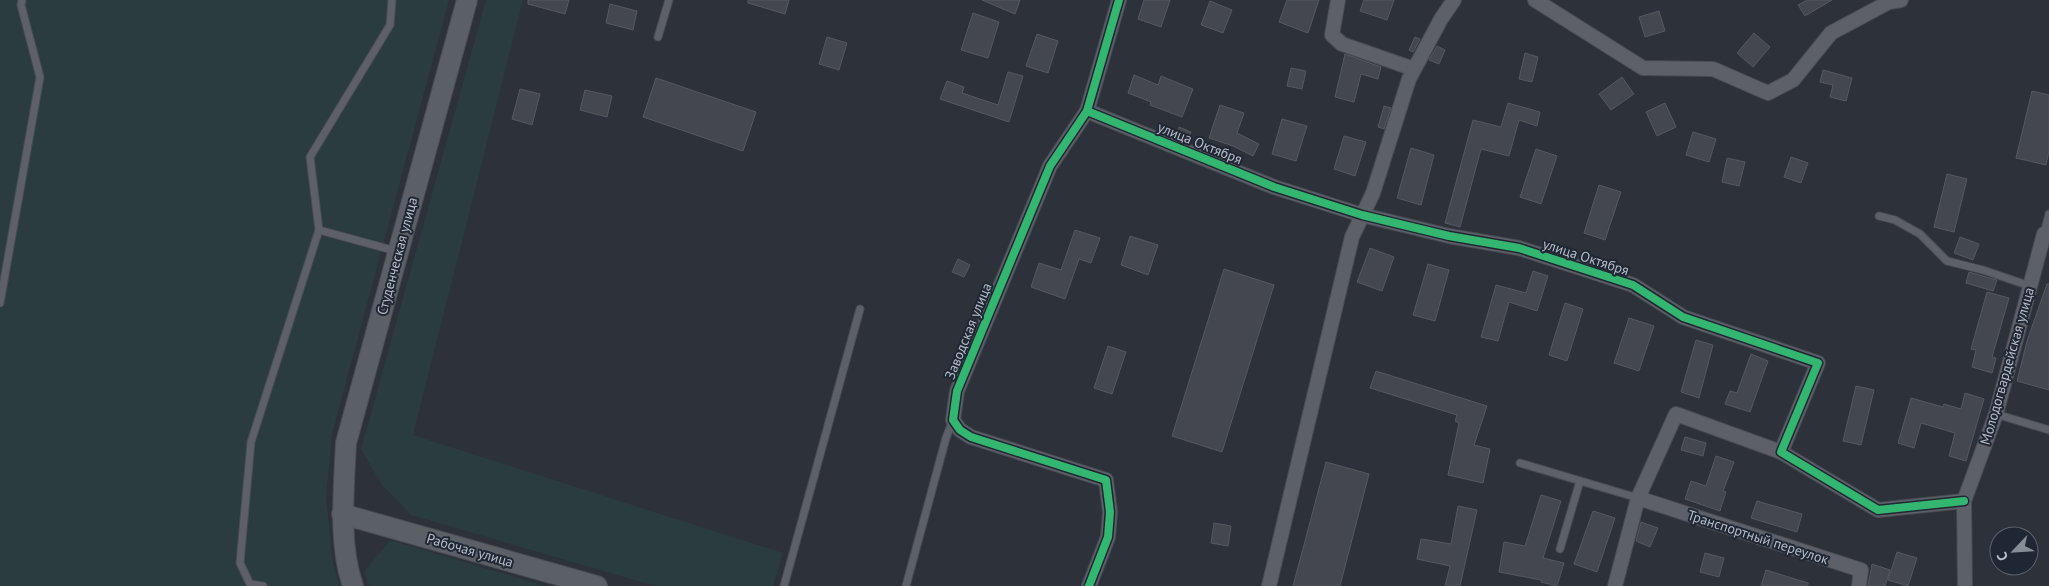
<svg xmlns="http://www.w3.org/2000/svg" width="2049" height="586" font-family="'PT Sans',sans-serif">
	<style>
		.green { fill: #2a3c40 }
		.building { fill: #44474e; stroke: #545961 }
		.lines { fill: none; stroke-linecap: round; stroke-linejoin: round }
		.lane-casing { stroke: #494c52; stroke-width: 9 }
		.street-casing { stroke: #494c52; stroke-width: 16 }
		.secondary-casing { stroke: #494c52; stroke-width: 22 }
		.lane { stroke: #5d6068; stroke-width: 7 }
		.street { stroke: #5d6068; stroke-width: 14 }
		.secondary { stroke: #5b5f66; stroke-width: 20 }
		.cycleway-casing { stroke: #202734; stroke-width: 11 }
		.cycleway { stroke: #33b770; stroke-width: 8 }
		.labels { text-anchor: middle; stroke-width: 4; stroke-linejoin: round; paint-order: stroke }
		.street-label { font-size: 14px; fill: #b7beca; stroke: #202734 }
	</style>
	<rect width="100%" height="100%" fill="#2d3139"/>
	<g class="green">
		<polygon points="0,0 449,0 332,434 326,497 333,564 340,586 0,586"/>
		<polygon points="486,0 523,0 413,435 783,553 773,586 655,586 411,515 382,485 361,449"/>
		<polygon points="390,540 545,586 369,586 364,572"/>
	</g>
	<g class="building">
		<polygon points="528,0 569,0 565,14 528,4"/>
		<polygon points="748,0 789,0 785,14 748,3"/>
		<polygon points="982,0 1020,0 1015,14"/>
		<polygon points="1144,0 1170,0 1161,27 1138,19"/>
		<polygon points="1287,0 1319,0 1308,33 1279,22"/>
		<polygon points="1364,0 1394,0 1387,20 1360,11"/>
		<polygon points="1807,0 1832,0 1805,16 1798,5"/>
		<polygon points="1210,1 1232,10 1223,33 1201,25"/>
		<polygon points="610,4 637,11 633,30 606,23"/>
		<polygon points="1659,11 1665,31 1645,37 1639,17"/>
		<polygon points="973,13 999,22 988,58 961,50"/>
		<polygon points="1754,33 1770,47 1753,67 1737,53"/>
		<polygon points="1037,34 1058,41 1048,73 1026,66"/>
		<polygon points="827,37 847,43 839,70 819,64"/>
		<polygon points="1415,37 1420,39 1413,52 1409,50"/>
		<polygon points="1437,46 1445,50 1439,64 1429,60"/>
		<polygon points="1525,53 1538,57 1532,82 1519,79"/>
		<polygon points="1345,54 1381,67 1378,79 1361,74 1354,102 1335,97"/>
		<polygon points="1291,68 1306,71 1302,89 1287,86"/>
		<polygon points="1823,70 1852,78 1846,101 1830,97 1833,85 1820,82"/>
		<polygon points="1008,72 1023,76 1009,122 940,99 947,81 964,87 962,93 998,105"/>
		<polygon points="1134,75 1158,85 1161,76 1193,89 1182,117 1150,105 1151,102 1128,93"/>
		<polygon points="1622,77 1634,94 1611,110 1599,94"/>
		<polygon points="656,78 756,112 743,151 643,117"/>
		<polygon points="520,89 540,94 532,125 512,119"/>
		<polygon points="585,90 612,96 607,117 580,110"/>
		<polygon points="2032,91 2049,95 2049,151 2046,165 2016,158"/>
		<polygon points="1508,103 1540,112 1537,126 1519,120 1509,156 1481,149 1460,227 1445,223 1473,120 1501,127"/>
		<polygon points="1665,103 1676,127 1657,136 1646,112"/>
		<polygon points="1220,105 1244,113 1237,133 1259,144 1253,156 1233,146 1209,138"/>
		<polygon points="1384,106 1391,108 1384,129 1378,127"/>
		<polygon points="1282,119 1307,126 1296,161 1272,154"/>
		<polygon points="1179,127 1191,132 1187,142 1175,137"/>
		<polygon points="1693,132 1716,139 1709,162 1686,155"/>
		<polygon points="1344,136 1366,142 1355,176 1334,169"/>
		<polygon points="1411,148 1434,155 1421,205 1397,198"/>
		<polygon points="1536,149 1557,156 1541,204 1520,197"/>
		<polygon points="1791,157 1808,163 1801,183 1784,177"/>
		<polygon points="1727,158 1745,162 1739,186 1722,182"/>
		<polygon points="1947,174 1967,179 1954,232 1934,227"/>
		<polygon points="1599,185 1621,192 1605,240 1584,233"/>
		<polygon points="1075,230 1100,238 1091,263 1079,259 1065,299 1031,287 1039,263 1061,270"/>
		<polygon points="1130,236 1158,245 1148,275 1121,265"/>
		<polygon points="1960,237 1979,244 1973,260 1954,253"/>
		<polygon points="1370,248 1394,257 1382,291 1357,282"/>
		<polygon points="958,259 970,265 964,277 952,272"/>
		<polygon points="1428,264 1449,270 1435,321 1413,315"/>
		<polygon points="1224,269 1274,285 1222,452 1172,436"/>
		<polygon points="1533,271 1548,276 1537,311 1509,302 1498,341 1481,337 1496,285 1526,293"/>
		<polygon points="1969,272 1997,280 1993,291 1966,283"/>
		<polygon points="2047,284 2049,284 2049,390 2017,381 2027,341"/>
		<polygon points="1987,292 2009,298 1992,357 1996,358 1992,373 1972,367 1976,350 1971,349"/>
		<polygon points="1565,303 1583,309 1567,361 1549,355"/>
		<polygon points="1629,318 1654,326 1639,371 1614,363"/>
		<polygon points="1696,340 1713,345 1699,398 1681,392"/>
		<polygon points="1108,346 1126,352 1112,394 1094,388"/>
		<polygon points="1751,354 1768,361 1750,412 1725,404 1730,391 1737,393"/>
		<polygon points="1376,371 1487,406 1474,445 1490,449 1483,483 1448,475 1459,423 1455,421 1457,415 1370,388"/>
		<polygon points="1856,386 1874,390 1861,445 1843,441"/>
		<polygon points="1965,393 1984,399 1966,461 1949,456 1955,433 1921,423 1914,448 1898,443 1911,398 1943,407 1944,404 1961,409"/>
		<polygon points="1685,437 1706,443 1703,456 1681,450"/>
		<polygon points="1716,456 1734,462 1723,491 1726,492 1720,511 1685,499 1691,481 1706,486"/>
		<polygon points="1326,462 1369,474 1340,586 1293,586"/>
		<polygon points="1541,495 1561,501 1543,558 1564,563 1557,586 1541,582 1541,580 1499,572 1504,542 1525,546"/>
		<polygon points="1757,501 1802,514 1797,532 1751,518"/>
		<polygon points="1458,506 1477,510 1460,586 1445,586 1450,566 1417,559 1421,539 1451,544"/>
		<polygon points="1593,511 1615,518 1597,572 1574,564"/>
		<polygon points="1641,522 1658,528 1650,547 1636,541"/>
		<polygon points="1214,523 1231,526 1228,546 1211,543"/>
		<polygon points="1897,552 1917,558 1908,586 1888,580"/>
		<polygon points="1705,553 1724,558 1719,577 1700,572"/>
		<polygon points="1872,564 1890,570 1885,586 1868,586"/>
		<polygon points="1766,570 1808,583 1808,586 1761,586"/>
	</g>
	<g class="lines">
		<g class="lane-casing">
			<g id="lane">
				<polyline points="658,37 669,0"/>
				<polyline points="1879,216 1895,220 1920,234 1947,261 1983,270 2030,286"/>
				<polyline points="319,230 396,251"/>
				<polyline points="2044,234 2049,214"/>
				<polyline points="0,303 40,77 21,5 22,0"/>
				<polyline points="1996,414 2049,430"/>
				<polyline points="1520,463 1638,498"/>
				<polyline points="1560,549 1580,481"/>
				<polyline points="263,586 250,584 240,563 251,442 319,230 310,157 390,25 392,0"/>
				<polyline points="784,586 860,309"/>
				<polyline points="906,586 946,438 953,420"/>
			</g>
		</g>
		<g class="street-casing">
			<g id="street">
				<polyline points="1338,0 1332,35 1342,44 1414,69"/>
				<polyline points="1535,0 1643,68 1713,69 1768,93 1793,80 1831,33 1889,2 1901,0"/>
				<polyline points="1087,111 1274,187 1362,215 1449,236 1519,248 1633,285 1683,317 1818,363 1781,452 1878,510 1964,501"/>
				<polyline points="1638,498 1861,570 1859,586"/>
				<polyline points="1089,586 1108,537 1110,512 1106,480 971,437 960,430 953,420 957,391 1050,166 1087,111 1119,0"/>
				<polyline points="1269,586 1352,237 1373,193 1409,79 1441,19 1454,0"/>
				<polyline points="1615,586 1638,498 1676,414 1781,452"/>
				<polyline points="1965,586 1964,501 1996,414 2044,234 2049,235"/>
			</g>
		</g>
		<g class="secondary-casing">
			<g id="secondary">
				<polyline points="342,514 597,586"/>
				<path d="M353 586C338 544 344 488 346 443L467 0"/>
			</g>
		</g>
		<use href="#lane" class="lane"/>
		<use href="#street" class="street"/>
		<use href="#secondary" class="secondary"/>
		<g class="cycleway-casing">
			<g id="cycleway">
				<polyline points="1087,111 1274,187 1362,215 1449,236 1519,248 1633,285 1683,317 1818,363 1781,452 1878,510 1964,501"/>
				<polyline points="1089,586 1108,537 1110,512 1106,480 971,437 960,430 953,420 957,391 1050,166 1087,111 1119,0"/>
			</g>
		</g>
		<use href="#cycleway" class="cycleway"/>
	</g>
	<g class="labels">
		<g class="street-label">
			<text transform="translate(1200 143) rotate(22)" y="5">улица Октября</text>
			<text transform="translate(397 256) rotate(-75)" y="5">Студенческая улица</text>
			<text transform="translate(1586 257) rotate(18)" y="5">улица Октября</text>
			<text transform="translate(968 331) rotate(-68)" y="5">Заводская улица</text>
			<text transform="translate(2007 366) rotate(-74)" y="5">Молодогвардейская улица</text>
			<text transform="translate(1758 537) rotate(18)" y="5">Транспортный переулок</text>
			<text transform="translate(470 550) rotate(16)" y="5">Рабочая улица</text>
		</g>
	</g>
	<g transform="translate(2014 551) rotate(245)"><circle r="24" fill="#202734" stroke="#5c6370"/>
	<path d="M0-4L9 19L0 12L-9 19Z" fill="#878d97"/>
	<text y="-8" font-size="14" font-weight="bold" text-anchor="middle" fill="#b7beca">С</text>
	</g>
</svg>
